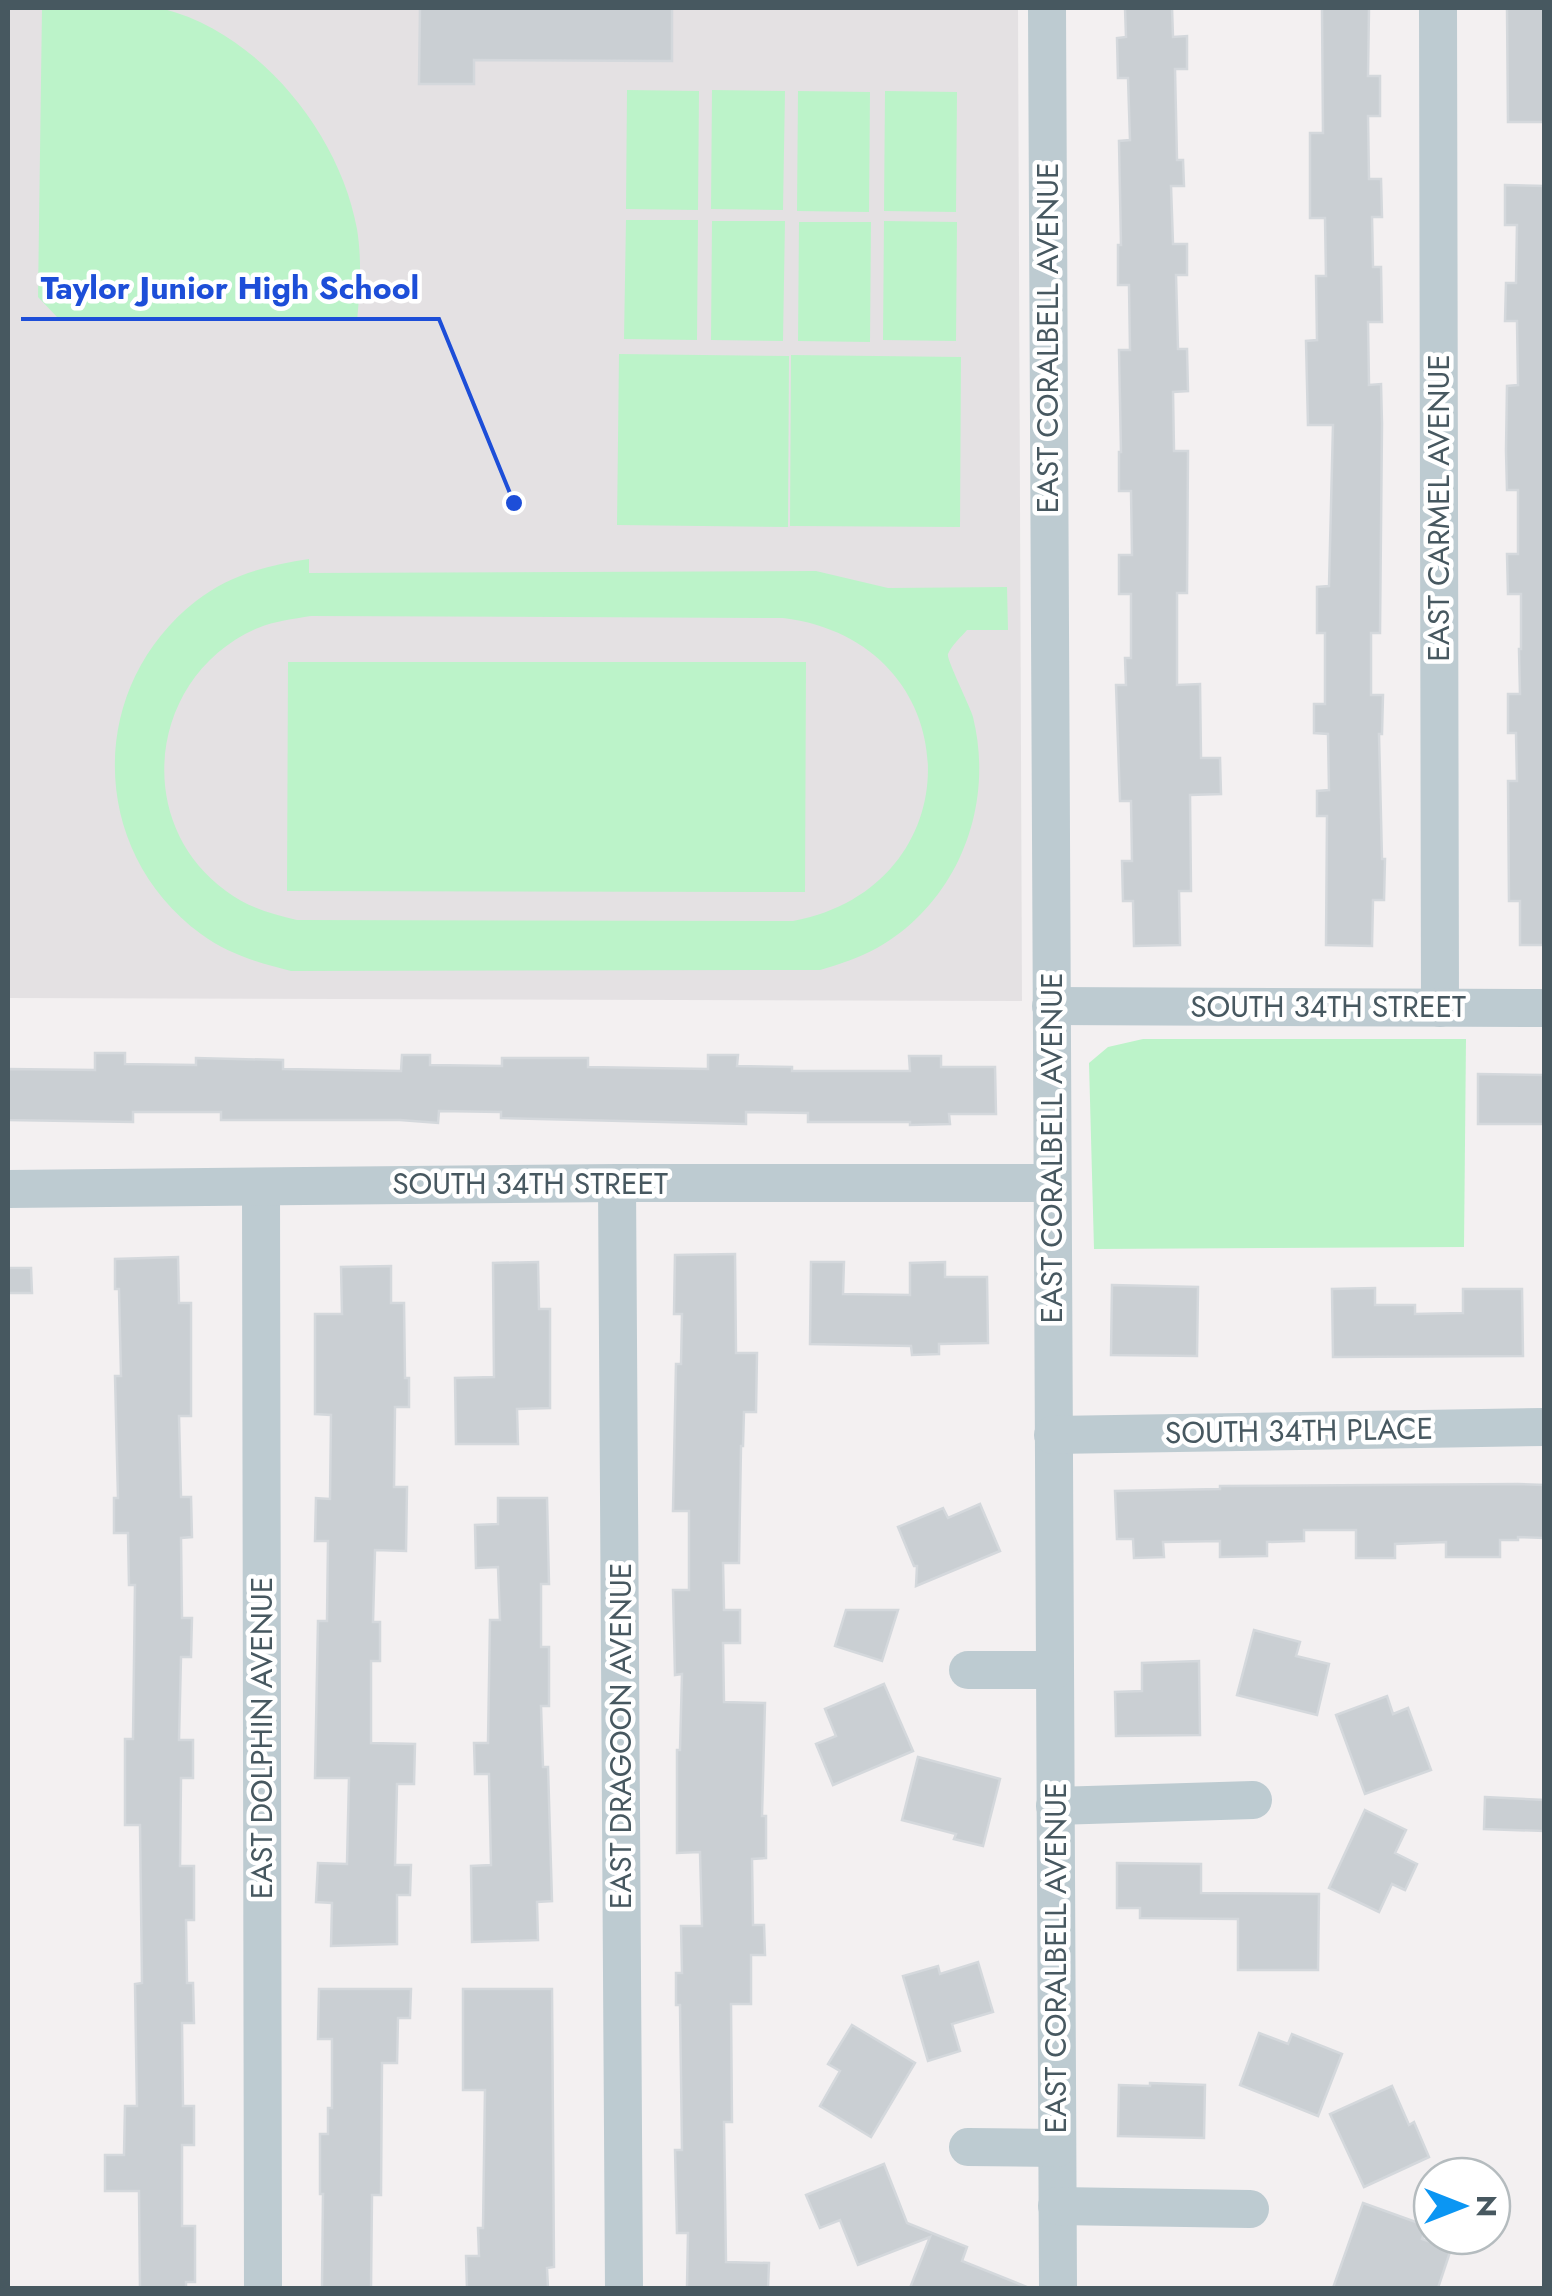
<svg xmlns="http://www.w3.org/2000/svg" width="1552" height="2296" font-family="Jost,sans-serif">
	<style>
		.education { fill: #e4e1e3 }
		.green { fill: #bcf3c9; fill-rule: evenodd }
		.building { fill: #cacfd3; stroke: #d4d8dc; stroke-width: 2.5 }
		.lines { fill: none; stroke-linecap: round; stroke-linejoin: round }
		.street { stroke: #bdcbd1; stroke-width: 38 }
		.labels { text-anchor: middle; stroke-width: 9; stroke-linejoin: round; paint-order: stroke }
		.street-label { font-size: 30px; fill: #475860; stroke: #fff }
		.leader { fill: none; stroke: #1d4ed8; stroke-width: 4 }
		.callout-dot { fill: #1d4ed8; stroke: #fff; stroke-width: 4 }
		.callout-label { font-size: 32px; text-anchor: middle; font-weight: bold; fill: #1d4ed8; stroke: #fff; stroke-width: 9; stroke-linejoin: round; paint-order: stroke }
	</style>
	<rect width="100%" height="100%" fill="#f3f0f1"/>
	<polygon class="education" points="8,8 1018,8 1022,1001 8,998"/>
	<g class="green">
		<path d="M42 8C70 7 98 8 126 8 139 8 152 6 164 9 260 34 340 134 357 229 362 260 360 290 357 321L57 317 38 297Z"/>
		<polygon points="627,90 699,91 698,210 626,209"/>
		<polygon points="712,90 785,91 783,210 711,209"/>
		<polygon points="798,91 870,92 869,212 797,211"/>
		<polygon points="885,91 957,92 956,212 884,211"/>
		<polygon points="626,220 698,220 697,340 624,339"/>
		<polygon points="712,221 785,221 783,341 711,340"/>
		<polygon points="884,221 957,222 956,341 883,340"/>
		<polygon points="799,222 871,222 870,342 798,341"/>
		<polygon points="619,354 789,356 788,527 617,525"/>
		<polygon points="791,355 961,357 960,527 790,526"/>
		<path d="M309 559V573L816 571 888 588 1007 587 1008 630H967C962 636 951 646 948 654 946 659 970 706 973 717 995 806 958 902 877 948 859 958 840 964 820 970L291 971C259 963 228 954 201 934 88 851 86 687 196 601 229 575 268 565 309 559ZM311 616 783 618C971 641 978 886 793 921L297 920C271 914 247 907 226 891 130 821 150 674 258 628 275 621 293 619 311 616Z"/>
		<polygon points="288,662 806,662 805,892 287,891"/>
		<polygon points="1143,1039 1466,1039 1464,1247 1094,1249 1089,1063 1108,1047"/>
	</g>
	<g class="building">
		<polygon points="420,8 672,8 672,61 474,60 474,84 419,84"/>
		<polygon points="1125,8 1172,8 1173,37 1187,36 1187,69 1175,69 1177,160 1183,160 1184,186 1171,186 1173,244 1187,244 1187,275 1176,275 1178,349 1187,349 1188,391 1173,392 1174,451 1188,451 1187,593 1177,593 1177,685 1200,684 1201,758 1220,758 1221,794 1190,795 1191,891 1179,891 1180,945 1134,946 1133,901 1123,901 1122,861 1132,861 1131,801 1120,801 1116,685 1126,685 1125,658 1131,658 1131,594 1119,594 1119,555 1132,555 1131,491 1119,491 1119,452 1121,452 1119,350 1130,350 1129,285 1118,285 1118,245 1121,245 1119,141 1130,140 1128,78 1118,78 1117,38 1126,37"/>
		<polygon points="1322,8 1369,8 1368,76 1380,76 1380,116 1368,116 1369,179 1381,179 1382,217 1372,217 1373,267 1381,267 1382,322 1368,322 1369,385 1381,384 1382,424 1380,633 1371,633 1371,695 1383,695 1382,734 1379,734 1382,859 1385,859 1384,900 1373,900 1372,946 1326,945 1327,816 1317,816 1317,791 1329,790 1328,734 1314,733 1314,704 1325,704 1325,633 1317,633 1317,587 1329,586 1333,425 1308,425 1306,341 1317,340 1316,276 1326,276 1325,218 1310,218 1310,133 1323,133"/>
		<polygon points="1507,8 1544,8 1544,122 1508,122"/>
		<polygon points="1505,185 1544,186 1544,945 1520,945 1520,901 1509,901 1508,781 1517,781 1516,733 1508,733 1508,694 1520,694 1519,649 1521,649 1521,594 1508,594 1507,554 1518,554 1518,490 1507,490 1506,451 1507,386 1518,385 1517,321 1505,321 1506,283 1516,283 1517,225 1505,225"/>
		<polygon points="95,1053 125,1053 125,1064 196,1065 196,1058 283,1060 283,1069 401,1071 402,1055 430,1055 430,1065 502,1066 502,1058 588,1058 588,1067 708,1069 708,1055 738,1055 737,1066 792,1067 792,1071 910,1071 909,1056 941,1056 941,1067 995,1067 996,1114 949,1114 950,1124 910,1125 910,1122 808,1122 808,1113 746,1112 746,1124 501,1118 501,1112 439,1111 438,1123 400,1120 221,1120 221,1112 133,1112 133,1122 8,1120 8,1069 95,1070"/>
		<polygon points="1478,1074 1544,1075 1544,1124 1478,1124"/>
		<polygon points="735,1254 736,1353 757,1353 756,1412 744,1412 743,1446 741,1446 739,1563 723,1563 724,1610 740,1610 740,1643 723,1643 724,1702 765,1703 762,1816 766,1816 766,1858 752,1859 753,1925 764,1925 765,1955 751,1955 751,2004 731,2004 732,2122 724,2122 726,2262 769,2263 768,2288 687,2288 688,2233 677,2233 675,2150 682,2150 680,2005 676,2005 676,1973 682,1973 681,1926 702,1926 700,1852 677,1853 677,1750 680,1750 682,1674 675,1675 673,1590 689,1590 689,1511 673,1511 676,1364 681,1364 682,1314 674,1314 675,1255"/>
		<polygon points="178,1257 179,1303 191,1303 191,1416 179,1416 181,1497 191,1497 192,1537 181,1538 182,1618 192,1618 191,1657 181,1657 179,1740 193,1740 193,1778 181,1778 180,1866 194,1866 194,1920 186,1920 187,1983 193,1983 194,2023 182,2023 183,2106 194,2106 194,2145 182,2145 182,2226 195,2226 195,2282 186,2282 186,2288 140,2288 139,2191 105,2191 105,2155 124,2155 125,2106 137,2106 135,1984 142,1983 140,1825 125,1825 125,1739 133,1739 135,1585 129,1585 128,1533 114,1533 114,1498 118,1498 115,1376 121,1376 119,1289 115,1289 115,1259"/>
		<polygon points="538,1262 539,1309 550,1309 550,1408 517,1409 518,1444 456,1444 455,1378 494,1377 493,1263"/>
		<polygon points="811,1262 844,1262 843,1294 910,1295 910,1263 945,1262 945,1277 987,1277 988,1343 939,1344 939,1354 912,1355 911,1346 810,1344"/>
		<polygon points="391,1266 391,1303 404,1303 405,1378 409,1378 409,1407 395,1407 394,1487 407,1487 406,1551 375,1550 373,1622 380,1622 380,1661 371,1661 371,1743 415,1744 414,1784 397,1784 395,1865 411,1865 410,1895 397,1895 397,1944 331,1946 332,1903 316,1902 318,1863 347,1864 349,1778 315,1778 318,1621 327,1621 328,1541 315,1541 316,1498 330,1499 331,1415 315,1414 315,1314 342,1314 341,1267"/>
		<polygon points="8,1268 31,1268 32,1293 8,1293"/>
		<polygon points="1112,1285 1198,1287 1197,1356 1111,1355"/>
		<polygon points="1375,1288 1375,1305 1415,1305 1415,1314 1463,1313 1463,1289 1522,1289 1523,1356 1333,1357 1332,1289"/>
		<polygon points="1518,1484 1544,1485 1544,1538 1518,1537 1518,1540 1500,1540 1500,1557 1446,1557 1446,1542 1395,1544 1395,1558 1356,1558 1356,1530 1304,1530 1304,1541 1267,1542 1267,1556 1220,1557 1220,1541 1163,1542 1164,1557 1134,1558 1133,1539 1117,1539 1115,1491 1220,1489 1220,1486"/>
		<polygon points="498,1498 547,1498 549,1584 541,1584 541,1647 549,1647 549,1706 541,1706 543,1767 548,1767 552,1901 537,1902 538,1940 472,1942 471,1866 491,1865 489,1774 475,1774 474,1743 488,1743 490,1620 500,1620 498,1567 476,1568 475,1525 498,1524"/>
		<polygon points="980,1504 1000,1551 916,1586 917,1566 914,1566 898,1527 943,1508 948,1518"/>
		<polygon points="846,1610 898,1610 882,1661 835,1646"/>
		<polygon points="1254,1630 1300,1642 1296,1656 1329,1664 1317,1715 1237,1695"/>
		<polygon points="1199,1661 1200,1735 1116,1736 1115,1692 1142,1691 1142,1663"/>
		<polygon points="884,1684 913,1751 833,1785 816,1744 836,1736 825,1709"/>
		<polygon points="1387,1696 1393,1714 1408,1708 1431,1770 1365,1794 1336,1715"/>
		<polygon points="918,1757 1000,1779 983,1846 954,1839 956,1834 902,1820"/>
		<polygon points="1485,1797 1544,1800 1544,1831 1484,1829"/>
		<polygon points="1365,1810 1406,1830 1395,1853 1417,1864 1405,1890 1392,1884 1379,1912 1329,1888"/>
		<polygon points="1117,1863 1201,1864 1201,1893 1319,1894 1318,1970 1238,1970 1238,1919 1140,1918 1140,1908 1117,1908"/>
		<polygon points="978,1962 993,2012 952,2024 960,2051 928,2061 903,1976 938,1966 940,1974"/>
		<polygon points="319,1989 411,1989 410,2018 398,2018 397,2063 382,2063 381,2195 372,2195 371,2288 322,2288 323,2194 320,2194 320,2134 328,2134 328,2108 332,2108 332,2039 318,2039"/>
		<polygon points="463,1989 552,1989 554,2267 547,2268 548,2288 467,2288 466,2256 479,2256 478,2228 483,2228 485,2090 463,2090"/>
		<polygon points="852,2025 915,2063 871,2137 820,2106 840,2071 828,2064"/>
		<polygon points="1259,2033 1288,2044 1292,2034 1342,2054 1318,2116 1240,2085"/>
		<polygon points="1150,2083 1205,2085 1204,2138 1118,2136 1119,2085 1150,2086"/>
		<polygon points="1392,2086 1409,2125 1414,2122 1429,2157 1364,2187 1330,2114"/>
		<polygon points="884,2164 907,2223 967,2247 962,2261 1027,2287 1027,2288 910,2288 930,2237 858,2265 840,2220 820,2228 806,2195"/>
		<polygon points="1363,2203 1427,2226 1422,2239 1451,2249 1438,2288 1333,2288"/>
	</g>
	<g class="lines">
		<g class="street">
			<polyline points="1047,8 1058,2288"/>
			<polyline points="1438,8 1440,1008"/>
			<polyline points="1051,1006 1544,1008"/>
			<polyline points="617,1183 624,2288"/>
			<polyline points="261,1187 263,2288"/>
			<polyline points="8,1189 617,1183 1052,1183"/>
			<polyline points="1053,1435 1544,1427"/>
			<polyline points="968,1670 1055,1670"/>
			<polyline points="1055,1806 1253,1800"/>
			<polyline points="968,2147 1057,2148"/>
			<polyline points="1057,2206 1250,2209"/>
		</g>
	</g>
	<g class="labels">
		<g class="street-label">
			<text transform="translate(1048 338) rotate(-90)" y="10">EAST CORALBELL AVENUE</text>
			<text transform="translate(1439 508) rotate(-90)" y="10">EAST CARMEL AVENUE</text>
			<text x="1328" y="1017">SOUTH 34TH STREET</text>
			<text transform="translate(1052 1148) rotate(-90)" y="10">EAST CORALBELL AVENUE</text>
			<text x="530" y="1194">SOUTH 34TH STREET</text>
			<text transform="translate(1299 1431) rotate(-1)" y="10">SOUTH 34TH PLACE</text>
			<text transform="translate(621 1736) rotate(-90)" y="10">EAST DRAGOON AVENUE</text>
			<text transform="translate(262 1738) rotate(-90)" y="10">EAST DOLPHIN AVENUE</text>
			<text transform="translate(1056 1958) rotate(-90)" y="10">EAST CORALBELL AVENUE</text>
		</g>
	</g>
	<path class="leader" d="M514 503L439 319H21"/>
	<circle class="callout-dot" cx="514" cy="503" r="10"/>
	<g class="callout-label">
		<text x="230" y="299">Taylor Junior High School</text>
	</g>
	<rect width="1552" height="2296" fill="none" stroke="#475860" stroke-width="20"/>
	<g transform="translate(1462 2206) rotate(90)"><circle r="48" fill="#ffffff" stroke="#b5bcbf" stroke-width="2.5"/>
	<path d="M0-8L18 38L0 25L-18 38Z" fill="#0b96f3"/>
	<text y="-15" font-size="28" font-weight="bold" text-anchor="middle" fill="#475860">N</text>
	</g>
</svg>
